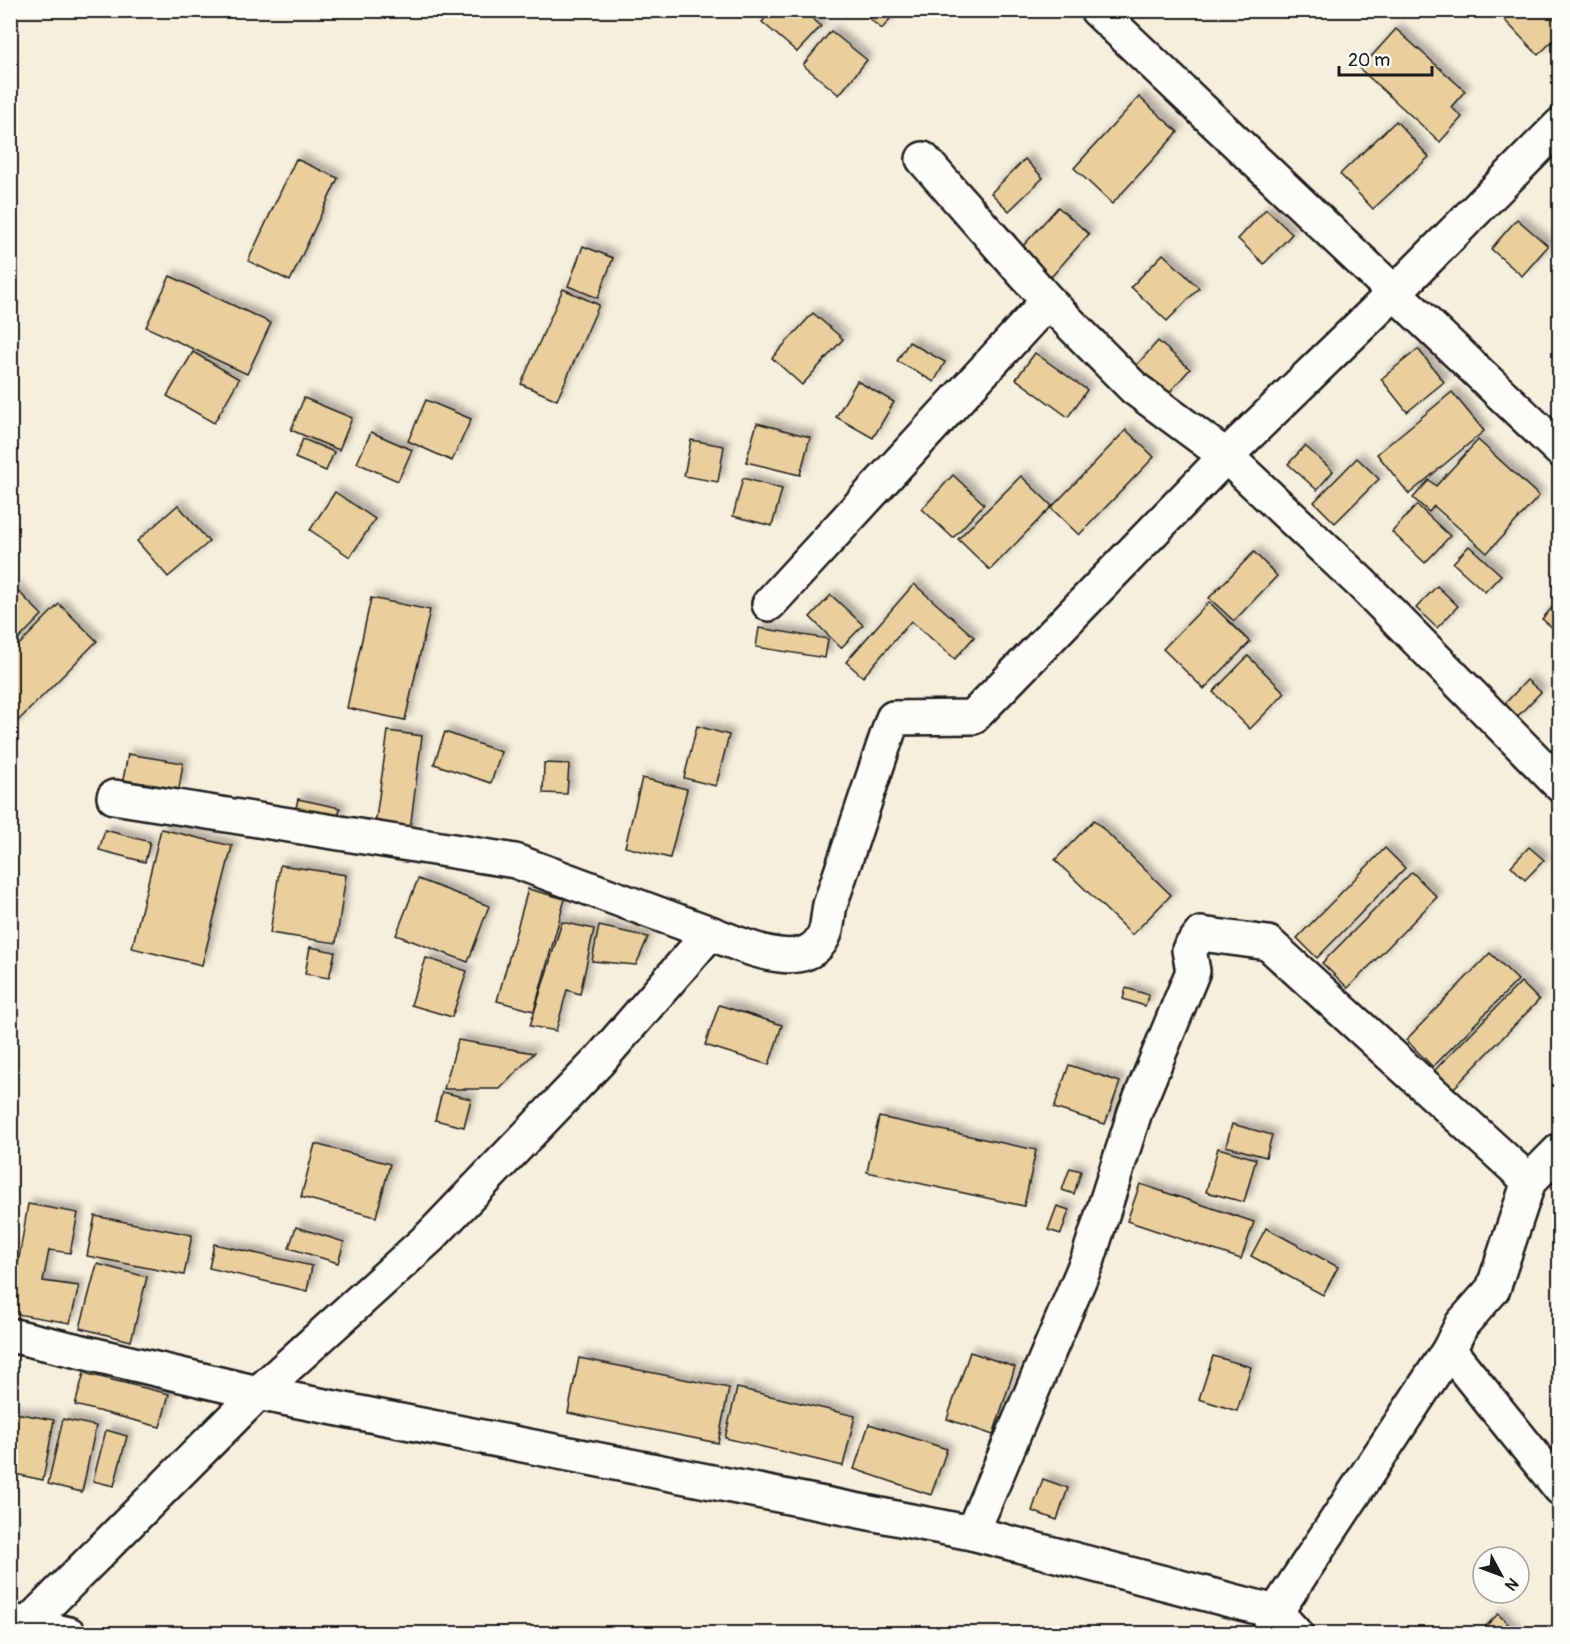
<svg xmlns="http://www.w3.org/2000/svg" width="1570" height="1644" font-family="Pangolin,sans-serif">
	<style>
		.building { fill: #e9cf9e; stroke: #1c1c1c; stroke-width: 1.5; filter: url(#shadow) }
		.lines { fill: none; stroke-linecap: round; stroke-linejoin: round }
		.street-casing { stroke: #1c1c1c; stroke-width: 38 }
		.street { stroke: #fdfcf7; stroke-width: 33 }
	</style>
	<defs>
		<filter id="shadow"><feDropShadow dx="5.5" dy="-5.5" stdDeviation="3" flood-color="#0004"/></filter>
	</defs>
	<rect width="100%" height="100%" fill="#f7eedc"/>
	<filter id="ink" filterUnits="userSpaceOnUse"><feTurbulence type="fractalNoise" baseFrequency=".0167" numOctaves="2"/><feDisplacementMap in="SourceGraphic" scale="12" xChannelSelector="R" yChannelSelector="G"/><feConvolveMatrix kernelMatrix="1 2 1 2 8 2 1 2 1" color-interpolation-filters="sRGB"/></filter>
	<g filter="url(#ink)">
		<g class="building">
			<polygon points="772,10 803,10 821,26 797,52 762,22"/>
			<polygon points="859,10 897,10 882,29"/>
			<polygon points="1495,10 1546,10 1560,25 1560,34 1538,55"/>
			<polygon points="1396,29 1465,91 1451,107 1462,117 1440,142 1360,69"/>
			<polygon points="831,31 867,60 839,95 803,65"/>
			<polygon points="1139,97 1178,132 1112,204 1074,168"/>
			<polygon points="1396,121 1429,157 1373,209 1340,174"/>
			<polygon points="296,159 338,178 290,281 248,261"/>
			<polygon points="1025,159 1043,178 1009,211 991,193"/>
			<polygon points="1058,207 1089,234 1045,284 1014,256"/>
			<polygon points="1266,209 1292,234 1264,264 1238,239"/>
			<polygon points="1517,219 1548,246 1522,276 1491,249"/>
			<polygon points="583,246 613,258 598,298 568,286"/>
			<polygon points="1163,254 1199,288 1167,321 1131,287"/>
			<polygon points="170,276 271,323 247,374 146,327"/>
			<polygon points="563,289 599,305 557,400 521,384"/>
			<polygon points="813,313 843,339 802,385 772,358"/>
			<polygon points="1158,341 1190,369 1160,403 1128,375"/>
			<polygon points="909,342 945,362 934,382 897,361"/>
			<polygon points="1418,349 1444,382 1407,412 1381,379"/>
			<polygon points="193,352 239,379 214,423 167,396"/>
			<polygon points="1035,353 1087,390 1068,417 1016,379"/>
			<polygon points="857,381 894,402 873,438 836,417"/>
			<polygon points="1452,392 1484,431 1409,494 1377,454"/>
			<polygon points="304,398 352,418 339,450 291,430"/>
			<polygon points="426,400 471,419 452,461 408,441"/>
			<polygon points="757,423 810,437 800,475 746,462"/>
			<polygon points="1126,430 1154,457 1079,535 1051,508"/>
			<polygon points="371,432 412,450 398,481 357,463"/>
			<polygon points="303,439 334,452 326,471 295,458"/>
			<polygon points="691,440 724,446 718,482 684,476"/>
			<polygon points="1478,440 1539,496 1487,553 1434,506 1429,512 1413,498 1429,480 1436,486"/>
			<polygon points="1305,446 1333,471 1317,490 1288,464"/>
			<polygon points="1357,458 1379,479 1335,523 1314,502"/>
			<polygon points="953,475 984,504 953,538 922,509"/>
			<polygon points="1021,476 1052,506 990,570 958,539"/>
			<polygon points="743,478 782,489 772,526 733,516"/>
			<polygon points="335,492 375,519 350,557 310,530"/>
			<polygon points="178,505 209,542 168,577 137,541"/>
			<polygon points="1417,505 1450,536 1425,563 1392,532"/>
			<polygon points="1469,546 1501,575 1485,592 1453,563"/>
			<polygon points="1254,552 1277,576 1234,621 1209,598"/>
			<polygon points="914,584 974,637 955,659 911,621 863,677 846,662"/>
			<polygon points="1437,586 1458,606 1437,628 1416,608"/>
			<polygon points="14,587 42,615 10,648 10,590"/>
			<polygon points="831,595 863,625 841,648 810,617"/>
			<polygon points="371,598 430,610 405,720 347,708"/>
			<polygon points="1560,599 1560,634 1542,619"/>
			<polygon points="1209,602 1250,642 1204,689 1163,649"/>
			<polygon points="59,604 97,641 10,729 10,654"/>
			<polygon points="759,628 828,639 825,658 756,647"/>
			<polygon points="1248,656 1285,693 1250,729 1213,692"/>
			<polygon points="1527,680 1541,692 1512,722 1499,710"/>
			<polygon points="697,726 729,735 716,786 684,778"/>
			<polygon points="388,731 422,736 409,837 374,833"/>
			<polygon points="445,732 501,752 491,783 434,764"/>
			<polygon points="128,754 183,763 179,789 123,780"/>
			<polygon points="544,763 569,764 567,794 543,793"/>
			<polygon points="642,778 687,789 670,858 625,847"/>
			<polygon points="298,799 340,808 336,826 294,817"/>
			<polygon points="1094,820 1171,895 1132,935 1055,860"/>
			<polygon points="161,829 232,846 202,965 132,948"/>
			<polygon points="105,830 150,842 145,862 99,850"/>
			<polygon points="1529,847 1544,860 1525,880 1511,866"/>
			<polygon points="1385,848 1405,868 1317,958 1297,938"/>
			<polygon points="280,865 346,875 336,943 270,933"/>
			<polygon points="1412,872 1437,897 1348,988 1322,963"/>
			<polygon points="418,879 489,906 468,962 396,935"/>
			<polygon points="528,889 565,899 534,1011 497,1001"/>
			<polygon points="562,922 594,929 580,994 567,990 556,1031 530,1026"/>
			<polygon points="599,926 648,937 636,965 592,961"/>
			<polygon points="310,947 335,952 329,978 305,974"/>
			<polygon points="1490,953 1518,980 1433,1067 1406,1040"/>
			<polygon points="426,958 467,971 452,1017 411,1005"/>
			<polygon points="1521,982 1539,1000 1453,1089 1434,1071"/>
			<polygon points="1126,988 1149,995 1145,1006 1123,999"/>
			<polygon points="719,1005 782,1025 769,1065 705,1045"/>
			<polygon points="458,1040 534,1053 500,1089 444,1089"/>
			<polygon points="1069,1065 1120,1082 1105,1124 1054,1108"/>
			<polygon points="442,1092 471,1099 464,1127 435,1120"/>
			<polygon points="879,1117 1036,1150 1024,1206 867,1172"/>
			<polygon points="1232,1124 1272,1135 1266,1157 1226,1146"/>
			<polygon points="315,1144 390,1164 376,1217 301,1197"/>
			<polygon points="1218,1148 1256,1159 1244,1202 1206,1192"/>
			<polygon points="1070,1168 1081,1171 1074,1194 1062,1190"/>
			<polygon points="1140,1184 1254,1222 1241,1259 1127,1221"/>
			<polygon points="28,1204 78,1213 70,1253 49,1250 43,1281 79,1286 70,1323 10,1313"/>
			<polygon points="1057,1206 1069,1210 1061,1234 1048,1230"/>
			<polygon points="95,1216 192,1235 184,1275 87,1256"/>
			<polygon points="296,1227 344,1242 338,1263 289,1248"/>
			<polygon points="1266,1228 1338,1267 1323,1295 1251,1256"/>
			<polygon points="214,1244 312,1266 307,1291 209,1268"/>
			<polygon points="97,1264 147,1277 131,1341 80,1328"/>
			<polygon points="970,1352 1015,1367 993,1435 947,1419"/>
			<polygon points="1213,1356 1251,1367 1237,1411 1199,1399"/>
			<polygon points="579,1358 729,1388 718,1443 568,1413"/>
			<polygon points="84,1373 169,1394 160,1427 75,1405"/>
			<polygon points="737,1388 855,1416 843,1466 725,1438"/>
			<polygon points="10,1412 54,1420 43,1480 10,1473"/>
			<polygon points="63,1419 96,1426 82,1492 48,1484"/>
			<polygon points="869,1424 947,1449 931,1495 854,1469"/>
			<polygon points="106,1430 127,1436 114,1486 93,1481"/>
			<polygon points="1043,1479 1068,1488 1057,1520 1032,1511"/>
			<polygon points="1498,1614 1518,1634 1480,1632"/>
		</g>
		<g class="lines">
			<g class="street-casing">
				<g id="street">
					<polyline points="1097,10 1560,450"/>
					<polyline points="923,159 1048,301 1134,388 1226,456 1362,584 1560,785"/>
					<polyline points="769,604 1048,301"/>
					<polyline points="114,797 515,861 710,933"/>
					<polyline points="10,1335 258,1393 972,1533 1276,1612 1296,1634"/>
					<polyline points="1449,1350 1560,1488"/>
					<polyline points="972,1533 1088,1259 1135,1112 1193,971 1189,950 1201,934 1268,943 1529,1181"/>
					<polyline points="12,1621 69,1634"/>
					<polyline points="1270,1632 1276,1612 1449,1350 1462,1324 1493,1289 1529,1181 1560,1150"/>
					<path d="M18 1634 258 1393 430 1237 599 1061 710 933C740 944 807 978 825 933 828 925 828 914 830 905L893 718 973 717 1226 456 1395 292 1560 125"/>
				</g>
			</g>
			<use href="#street" class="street"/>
		</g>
	</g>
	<rect width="1570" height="1644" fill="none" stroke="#fdfcf7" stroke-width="36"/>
	<rect x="18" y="18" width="1534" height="1608" fill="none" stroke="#1c1c1c" stroke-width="2" filter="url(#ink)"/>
	<g transform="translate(1501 1575) rotate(131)"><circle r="28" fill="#fdfcf7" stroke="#a3a29f" stroke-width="1.5"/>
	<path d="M0-4.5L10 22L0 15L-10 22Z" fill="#1c1c1c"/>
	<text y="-9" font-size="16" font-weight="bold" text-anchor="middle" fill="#1c1c1c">N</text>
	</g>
	<path d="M1339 66v9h93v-9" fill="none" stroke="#1c1c1c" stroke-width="3"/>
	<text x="1348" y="66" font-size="18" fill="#1c1c1c" stroke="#fdfcf7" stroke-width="4.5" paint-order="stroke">20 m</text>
</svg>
